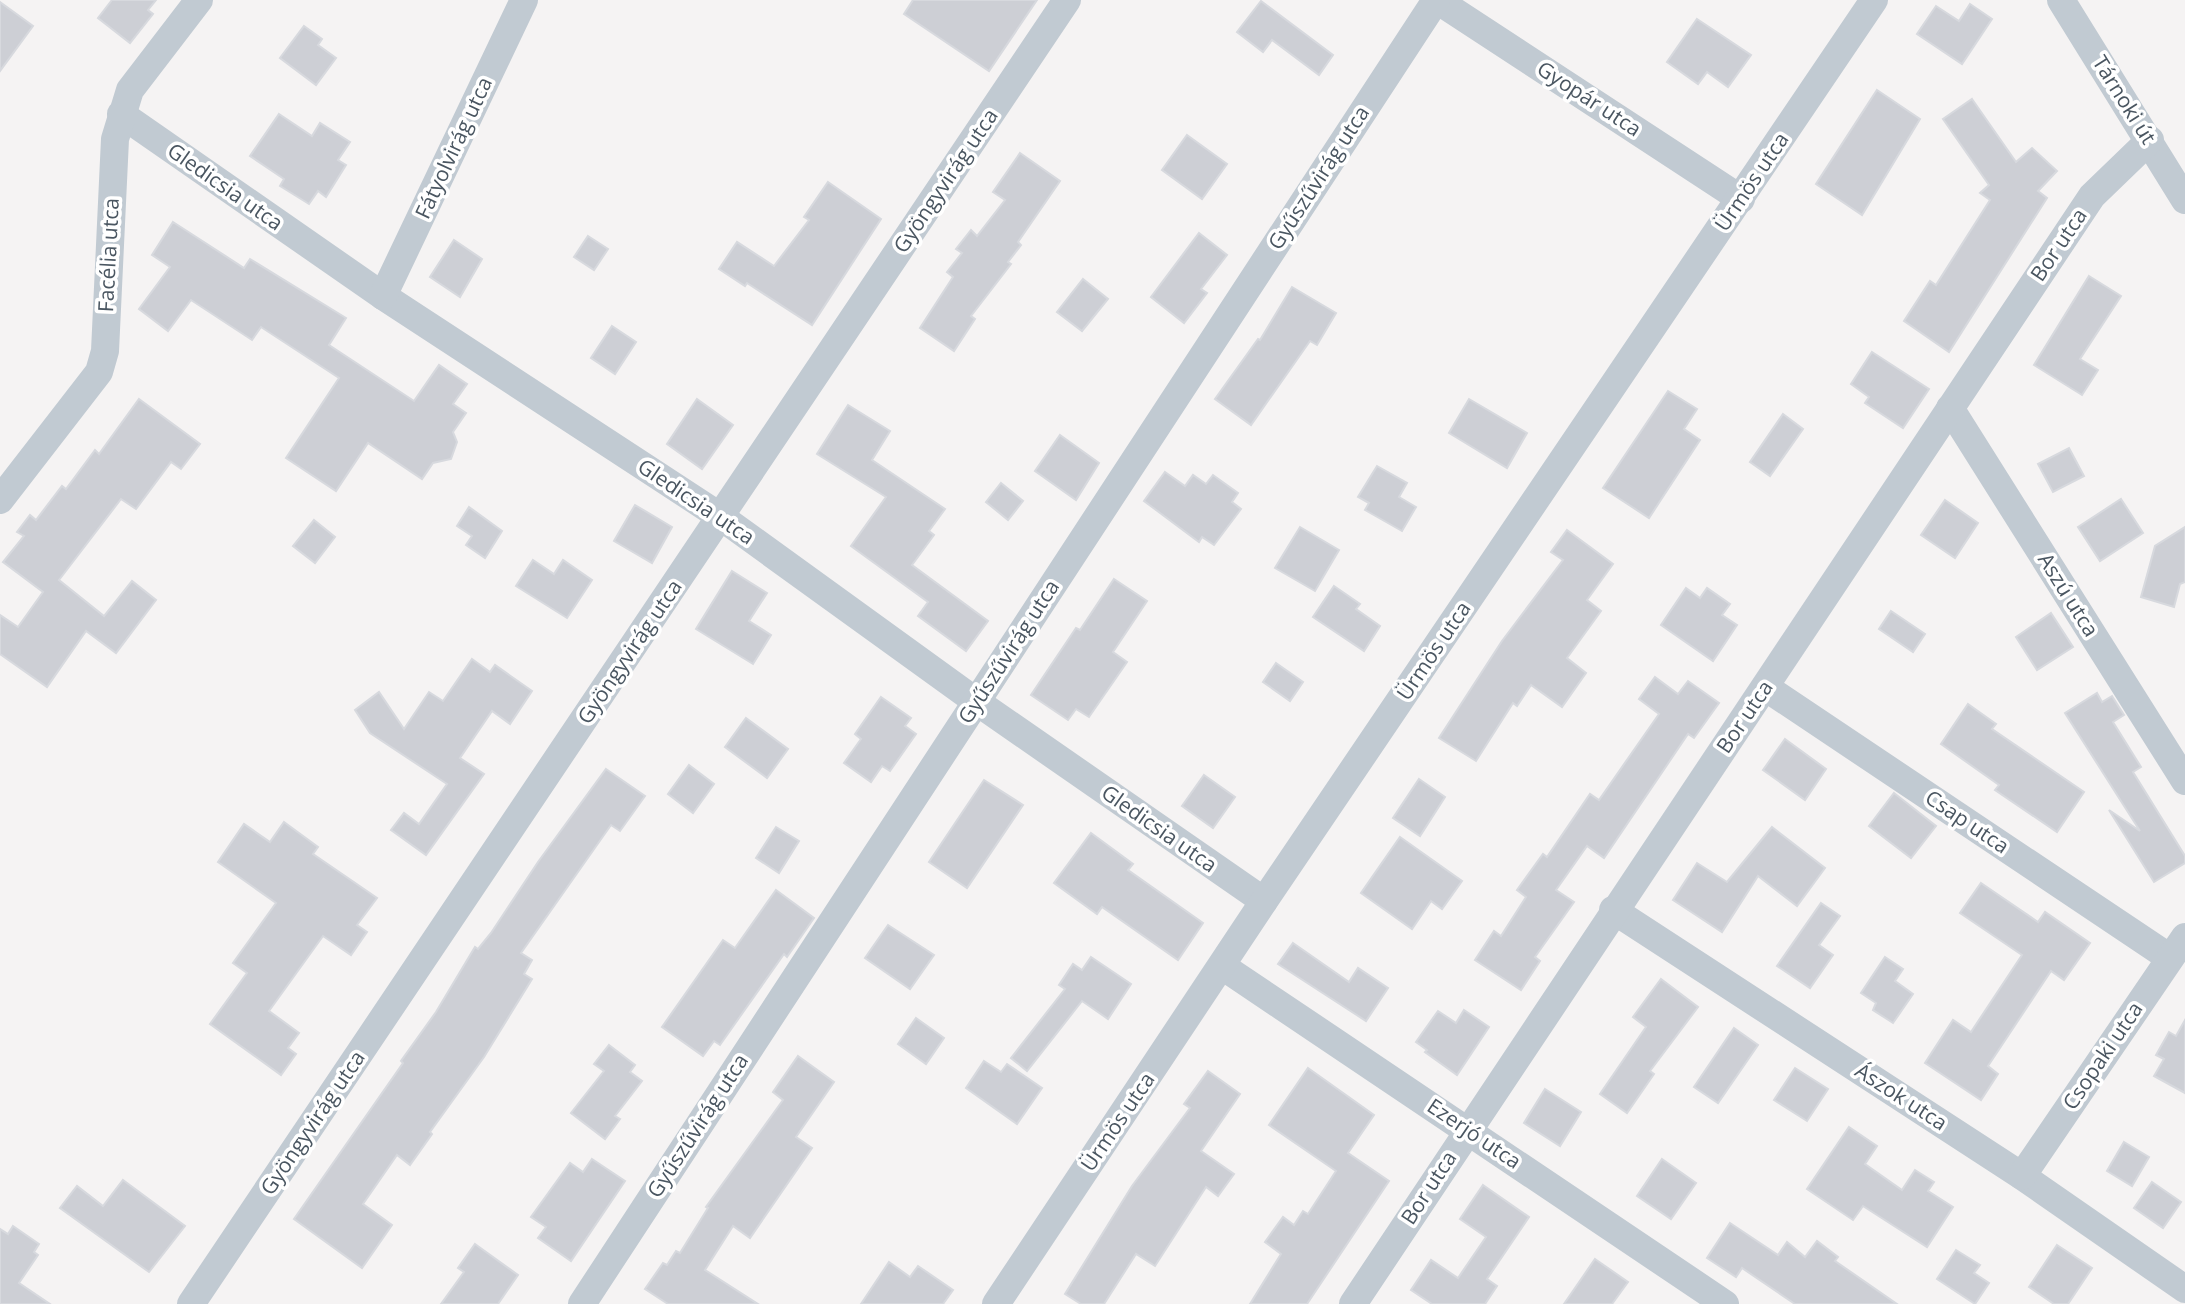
<svg xmlns="http://www.w3.org/2000/svg" width="2185" height="1304" font-family="'Open Sans',sans-serif">
	<style>
		.building { fill: #cdcfd5; stroke: #d7d9de; stroke-width: 2 }
		.lines { fill: none; stroke-linecap: round; stroke-linejoin: round }
		.minor { stroke: #c1cad2; stroke-width: 28 }
		.labels { text-anchor: middle; stroke-width: 7; stroke-linejoin: round; paint-order: stroke }
		.street-label { font-size: 21px; fill: #4a5661; stroke: #fff }
	</style>
	<rect width="100%" height="100%" fill="#f5f3f3"/>
	<g class="building">
		<polygon points="112,0 156,0 148,10 153,14 130,43 98,18"/>
		<polygon points="913,0 1037,0 989,71 904,14"/>
		<polygon points="1261,1 1333,55 1319,75 1272,40 1263,52 1237,32"/>
		<polygon points="0,2 33,26 0,71"/>
		<polygon points="1970,4 1992,19 1962,64 1917,34 1936,6 1959,21"/>
		<polygon points="1697,19 1751,55 1728,87 1707,72 1698,84 1667,62"/>
		<polygon points="304,26 322,39 318,45 336,58 316,85 280,58"/>
		<polygon points="1877,90 1920,119 1862,215 1816,184"/>
		<polygon points="1972,99 2016,162 2032,148 2057,171 2038,191 2047,198 1949,352 1904,321 1930,281 1936,285 1990,200 1980,193 1989,185 1943,119"/>
		<polygon points="279,114 312,136 320,123 350,142 338,160 346,165 326,197 318,191 309,204 280,186 284,179 250,156"/>
		<polygon points="1187,135 1227,164 1202,199 1162,170"/>
		<polygon points="1020,153 1060,181 1018,242 1021,245 1008,262 1011,264 971,316 975,319 954,351 920,328 953,277 947,272 962,253 956,249 971,230 977,236 1005,200 993,192"/>
		<polygon points="828,182 881,219 812,325 747,283 745,286 719,269 737,242 774,266 809,220 804,217"/>
		<polygon points="173,222 244,268 250,259 346,318 329,345 414,401 439,365 467,384 453,404 466,413 453,432 457,442 451,459 433,463 422,479 368,443 336,491 286,458 339,378 261,327 252,340 191,300 168,331 139,309 170,267 152,255"/>
		<polygon points="1199,233 1227,255 1201,289 1207,293 1184,323 1151,297"/>
		<polygon points="588,236 608,249 594,270 574,257"/>
		<polygon points="454,240 482,259 460,297 430,277"/>
		<polygon points="2089,276 2121,296 2080,359 2098,370 2082,395 2034,365"/>
		<polygon points="1083,279 1108,299 1082,331 1057,312"/>
		<polygon points="1292,287 1336,313 1317,345 1310,341 1251,425 1215,399 1258,339 1260,340"/>
		<polygon points="612,326 636,342 615,374 591,358"/>
		<polygon points="1872,352 1929,389 1903,428 1865,403 1869,397 1851,384"/>
		<polygon points="1668,391 1697,409 1684,429 1700,440 1649,518 1603,488"/>
		<polygon points="139,399 200,444 181,469 171,462 136,509 121,499 59,580 104,616 132,581 156,600 116,653 86,631 47,687 0,654 0,615 18,627 43,592 3,562 24,536 17,532 30,515 36,520 62,486 66,489 95,450 99,454"/>
		<polygon points="697,399 733,425 702,469 667,444"/>
		<polygon points="1469,399 1527,433 1507,468 1449,433"/>
		<polygon points="848,405 890,431 872,460 945,509 929,531 934,535 912,565 988,621 966,651 918,616 928,602 851,546 886,497 817,454"/>
		<polygon points="1783,414 1803,429 1770,476 1750,462"/>
		<polygon points="1060,435 1099,463 1076,500 1035,471"/>
		<polygon points="2069,448 2084,476 2053,492 2038,464"/>
		<polygon points="1377,466 1407,483 1399,497 1416,507 1402,531 1365,510 1369,503 1358,497"/>
		<polygon points="1165,472 1185,486 1193,475 1206,484 1213,475 1238,493 1232,502 1241,509 1214,545 1202,537 1199,542 1144,501"/>
		<polygon points="1001,483 1023,501 1008,520 986,502"/>
		<polygon points="2121,499 2143,533 2100,561 2078,527"/>
		<polygon points="1945,500 1978,523 1955,558 1921,535"/>
		<polygon points="635,505 672,527 652,563 614,541"/>
		<polygon points="469,507 502,531 485,558 466,545 472,536 457,526"/>
		<polygon points="314,520 335,537 315,563 293,546"/>
		<polygon points="1300,527 1339,550 1315,591 1275,568"/>
		<polygon points="2185,527 2185,582 2180,584 2174,607 2141,597 2155,546"/>
		<polygon points="1567,530 1613,564 1587,600 1601,611 1567,658 1586,673 1562,707 1531,685 1517,706 1513,703 1476,761 1439,738 1502,641 1563,560 1551,552"/>
		<polygon points="533,560 554,574 563,560 592,580 567,618 516,586"/>
		<polygon points="732,571 767,593 749,621 771,635 753,664 696,629"/>
		<polygon points="1114,579 1147,601 1113,652 1127,662 1089,717 1076,709 1068,720 1031,695 1076,628 1080,630"/>
		<polygon points="1334,586 1360,604 1356,609 1380,626 1364,651 1313,617"/>
		<polygon points="1686,588 1700,598 1707,588 1730,604 1722,615 1737,625 1713,661 1661,625"/>
		<polygon points="1891,611 1925,634 1913,652 1879,629"/>
		<polygon points="2051,613 2073,647 2037,670 2016,637"/>
		<polygon points="472,659 490,672 495,665 532,691 510,724 492,711 460,758 484,774 426,855 391,830 404,813 419,824 447,784 370,733 355,710 379,692 404,729 429,692 443,701"/>
		<polygon points="1276,663 1303,682 1290,701 1263,682"/>
		<polygon points="1655,677 1678,694 1688,681 1719,703 1694,738 1688,734 1604,858 1587,846 1556,890 1574,902 1535,957 1540,961 1521,990 1475,960 1494,931 1501,936 1526,897 1517,890 1543,854 1547,857 1590,794 1599,800 1659,714 1639,699"/>
		<polygon points="2097,693 2102,702 2112,696 2124,715 2113,722 2141,767 2133,772 2185,856 2185,863 2154,882 2109,810 2140,831 2065,713"/>
		<polygon points="881,697 911,718 905,726 916,734 890,771 882,766 871,782 844,763 861,739 855,734"/>
		<polygon points="1968,704 1996,724 1992,729 2084,792 2057,832 1995,790 1999,785 1941,744"/>
		<polygon points="746,718 788,749 767,778 725,747"/>
		<polygon points="1785,739 1826,769 1805,800 1763,770"/>
		<polygon points="689,765 714,784 693,813 668,794"/>
		<polygon points="606,769 645,796 620,831 611,825 521,953 532,960 524,974 532,979 484,1057 430,1132 432,1134 410,1165 397,1155 363,1204 392,1225 362,1268 294,1219 403,1063 401,1061 436,1012 475,947 478,949 491,933 538,862"/>
		<polygon points="1204,775 1235,797 1213,828 1182,806"/>
		<polygon points="1419,779 1445,797 1420,836 1393,818"/>
		<polygon points="984,780 1023,805 967,888 929,862"/>
		<polygon points="1894,793 1936,826 1911,858 1869,826"/>
		<polygon points="284,822 318,847 313,854 377,898 357,925 367,932 351,955 323,936 269,1011 299,1033 288,1048 296,1054 281,1075 210,1024 247,973 233,963 276,903 218,862 244,824 270,842"/>
		<polygon points="776,827 799,841 779,873 756,858"/>
		<polygon points="1772,827 1825,868 1797,906 1758,876 1722,932 1673,900 1697,863 1727,882"/>
		<polygon points="1091,833 1133,864 1128,870 1203,923 1178,960 1102,907 1097,914 1054,883"/>
		<polygon points="1400,837 1462,881 1442,909 1431,901 1412,929 1361,893"/>
		<polygon points="1981,883 2038,922 2045,912 2090,943 2064,980 2051,971 1988,1066 1998,1074 1981,1100 1925,1063 1953,1020 1971,1032 2022,955 1960,913"/>
		<polygon points="776,890 814,918 787,957 784,954 720,1045 714,1041 703,1056 662,1027 723,940 735,948"/>
		<polygon points="1821,903 1840,916 1819,945 1833,955 1810,988 1777,966"/>
		<polygon points="888,925 934,955 910,989 865,958"/>
		<polygon points="1293,943 1349,982 1358,968 1388,988 1366,1021 1278,964"/>
		<polygon points="1091,957 1131,984 1108,1019 1082,1001 1027,1071 1011,1058 1065,989 1059,985 1073,964 1082,970"/>
		<polygon points="1885,957 1903,969 1895,981 1913,994 1893,1023 1873,1010 1876,1003 1861,993"/>
		<polygon points="1661,979 1698,1007 1650,1071 1654,1074 1627,1113 1600,1094 1646,1027 1633,1017"/>
		<polygon points="1464,1010 1489,1027 1457,1075 1425,1052 1427,1050 1416,1042 1438,1011 1456,1023"/>
		<polygon points="916,1018 944,1038 926,1064 898,1044"/>
		<polygon points="2185,1020 2185,1093 2154,1076 2164,1059 2156,1055 2169,1032 2176,1036"/>
		<polygon points="1734,1028 1758,1045 1718,1103 1694,1087"/>
		<polygon points="609,1045 635,1065 630,1072 642,1081 615,1116 620,1119 605,1139 571,1113 604,1071 594,1064"/>
		<polygon points="798,1056 834,1082 796,1137 812,1148 750,1238 733,1226 705,1270 758,1304 668,1304 645,1289 663,1263 667,1265 676,1251 680,1253 708,1208 706,1207 783,1100 773,1092"/>
		<polygon points="984,1061 1001,1072 1007,1064 1042,1088 1017,1124 966,1088"/>
		<polygon points="1308,1068 1374,1115 1348,1153 1389,1181 1307,1304 1250,1304 1281,1254 1265,1242 1283,1217 1294,1225 1303,1211 1308,1214 1336,1171 1269,1125"/>
		<polygon points="1795,1068 1828,1089 1807,1121 1774,1100"/>
		<polygon points="1208,1071 1240,1094 1201,1151 1234,1174 1218,1196 1206,1187 1155,1266 1136,1254 1104,1304 1081,1304 1065,1294 1132,1186 1190,1108 1184,1104"/>
		<polygon points="1545,1089 1581,1112 1560,1146 1524,1123"/>
		<polygon points="1849,1127 1877,1146 1865,1164 1902,1190 1915,1170 1934,1182 1928,1191 1953,1207 1927,1247 1863,1206 1853,1220 1807,1189"/>
		<polygon points="2124,1142 2149,1157 2132,1186 2107,1171"/>
		<polygon points="592,1159 625,1181 571,1261 538,1238 546,1227 531,1217 570,1163 583,1172"/>
		<polygon points="1662,1159 1696,1183 1671,1219 1637,1196"/>
		<polygon points="123,1180 185,1226 149,1272 60,1208 77,1186 103,1206"/>
		<polygon points="2152,1182 2181,1202 2163,1228 2134,1208"/>
		<polygon points="1483,1185 1529,1217 1487,1279 1497,1286 1485,1304 1432,1304 1411,1290 1431,1260 1458,1278 1486,1237 1460,1219"/>
		<polygon points="1730,1223 1778,1255 1787,1242 1805,1257 1817,1241 1838,1257 1835,1261 1897,1304 1795,1304 1742,1268 1736,1277 1707,1258"/>
		<polygon points="13,1226 39,1244 34,1252 38,1255 19,1283 50,1304 0,1304 0,1229 8,1234"/>
		<polygon points="475,1244 518,1275 498,1304 441,1304 464,1272 458,1268"/>
		<polygon points="2057,1245 2092,1268 2068,1304 2054,1304 2029,1287"/>
		<polygon points="1956,1250 1980,1265 1974,1273 1989,1283 1975,1304 1937,1279"/>
		<polygon points="1595,1259 1628,1282 1612,1304 1564,1304"/>
		<polygon points="889,1262 910,1277 918,1266 953,1290 943,1304 861,1304"/>
	</g>
	<g class="lines">
		<g class="minor">
			<polyline points="1437,0 1741,199"/>
			<polyline points="2061,0 2185,200"/>
			<polyline points="121,114 383,296 721,517 977,702 1264,901"/>
			<polyline points="383,296 524,0"/>
			<polyline points="1950,408 2185,781"/>
			<polyline points="0,500 99,372 105,351 115,139 130,90 199,0"/>
			<polyline points="1765,687 2170,958"/>
			<polyline points="1613,910 2022,1176 2185,1289"/>
			<polyline points="1222,966 1725,1304"/>
			<polyline points="2022,1176 2185,937"/>
			<polyline points="191,1304 1067,0"/>
			<polyline points="582,1304 1436,0"/>
			<polyline points="996,1304 1264,901 1874,0"/>
			<polyline points="1353,1304 2092,196 2150,140"/>
		</g>
	</g>
	<g class="labels">
		<g class="street-label">
			<text transform="translate(1589 99) rotate(33)" y="7">Gyopár utca</text>
			<text transform="translate(2124 100) rotate(58)" y="7">Tárnoki út</text>
			<text transform="translate(454 148) rotate(-65)" y="7">Fátyolvirág utca</text>
			<text transform="translate(1319 178) rotate(-57)" y="7">Gyűszűvirág utca</text>
			<text transform="translate(946 181) rotate(-56)" y="7">Gyöngyvirág utca</text>
			<text transform="translate(1752 182) rotate(-56)" y="7">Ürmös utca</text>
			<text transform="translate(225 187) rotate(35)" y="7">Gledicsia utca</text>
			<text transform="translate(2059 245) rotate(-56)" y="7">Bor utca</text>
			<text transform="translate(109 255) rotate(-87)" y="7">Facélia utca</text>
			<text transform="translate(696 502) rotate(34)" y="7">Gledicsia utca</text>
			<text transform="translate(2068 595) rotate(58)" y="7">Aszú utca</text>
			<text transform="translate(1434 651) rotate(-56)" y="7">Ürmös utca</text>
			<text transform="translate(630 652) rotate(-56)" y="7">Gyöngyvirág utca</text>
			<text transform="translate(1009 652) rotate(-57)" y="7">Gyűszűvirág utca</text>
			<text transform="translate(1745 717) rotate(-56)" y="7">Bor utca</text>
			<text transform="translate(1967 822) rotate(34)" y="7">Csap utca</text>
			<text transform="translate(1159 829) rotate(35)" y="7">Gledicsia utca</text>
			<text transform="translate(2103 1056) rotate(-56)" y="7">Csopaki utca</text>
			<text transform="translate(1901 1097) rotate(33)" y="7">Ászok utca</text>
			<text transform="translate(1118 1122) rotate(-56)" y="7">Ürmös utca</text>
			<text transform="translate(313 1123) rotate(-56)" y="7">Gyöngyvirág utca</text>
			<text transform="translate(698 1126) rotate(-57)" y="7">Gyűszűvirág utca</text>
			<text transform="translate(1474 1134) rotate(34)" y="7">Ezerjó utca</text>
			<text transform="translate(1429 1188) rotate(-57)" y="7">Bor utca</text>
		</g>
	</g>
</svg>
